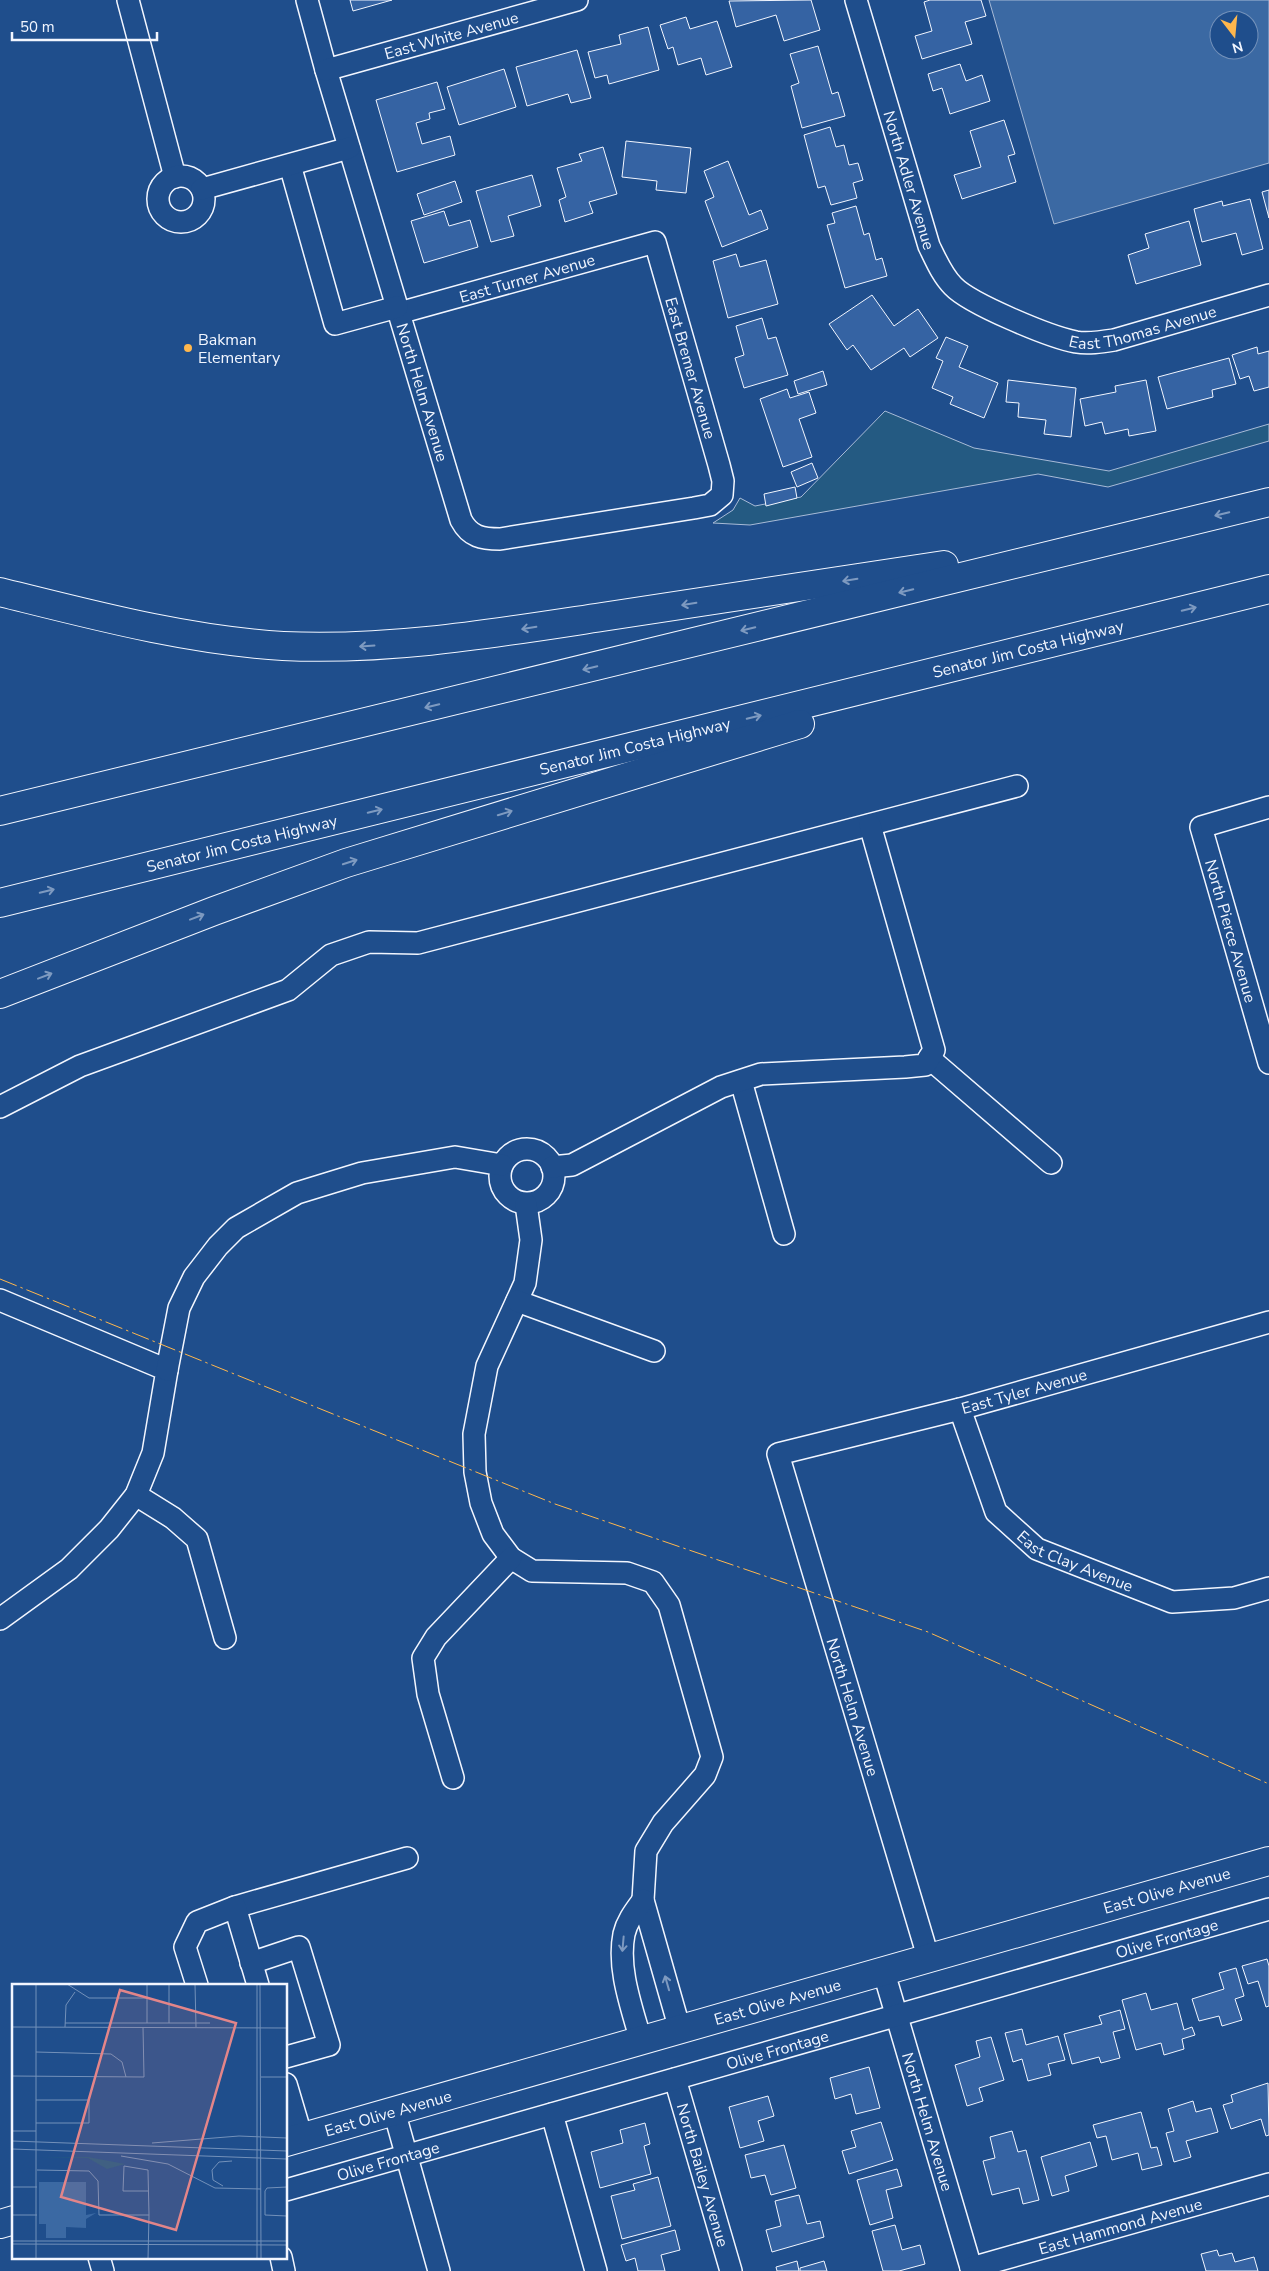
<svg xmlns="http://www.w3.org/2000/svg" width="1269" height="2271" font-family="'Nunito Sans',sans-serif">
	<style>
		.green { fill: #245a82; stroke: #a8bbd7 }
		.water { fill: #3b69a3; stroke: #a8bbd7; fill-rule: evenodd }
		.building { fill: #3563a3; stroke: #f2f6ff }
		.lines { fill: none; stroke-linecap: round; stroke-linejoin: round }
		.minor-casing { stroke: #f2f6ff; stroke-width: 24 }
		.major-casing { stroke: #f2f6ff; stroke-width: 30 }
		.highway-casing { stroke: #f2f6ff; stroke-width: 30 }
		.minor { stroke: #1f4e8c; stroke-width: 21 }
		.major { stroke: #1f4e8c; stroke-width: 28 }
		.highway { stroke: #1f4e8c; stroke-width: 28 }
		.power { stroke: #ffb74d; stroke-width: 1; stroke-dasharray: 18 4 2.5 4; stroke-linecap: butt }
		.oneway { stroke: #7e9ac0 }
		.poi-dot { fill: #ffb74d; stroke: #1f4e8c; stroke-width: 2 }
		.labels { text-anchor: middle; stroke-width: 4; stroke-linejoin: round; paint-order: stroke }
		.street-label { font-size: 16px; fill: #f2f6ff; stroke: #1f4e8c }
		.poi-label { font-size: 16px; fill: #f2f6ff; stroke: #1f4e8c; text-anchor: start }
		.inset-road { fill: none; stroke: #7391ba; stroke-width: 1 }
		.view { fill: #e38589; fill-opacity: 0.15; stroke: #e38589; stroke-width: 2.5 }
		.inset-edge { fill: none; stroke: #f2f6ff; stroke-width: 2.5 }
	</style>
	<rect width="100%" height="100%" fill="#1f4e8c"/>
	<polygon class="green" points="885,411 974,448 1109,471 1269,424 1269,441 1108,487 1038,474 750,525 713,523 733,510 740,498 755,506 801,497"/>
	<path class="water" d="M989 0H1269V163L1054 224ZM1219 20H1249V50H1219Z"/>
	<g class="building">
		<polygon points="350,0 392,0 353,11"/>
		<polygon points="811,0 820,30 784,41 776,15 736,27 729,1"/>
		<polygon points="930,0 981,0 986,16 965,22 972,44 922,59 915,36 932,31 924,2"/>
		<polygon points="686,17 690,29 717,21 732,67 706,75 701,58 678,65 673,47 668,49 660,25"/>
		<polygon points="648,27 659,70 609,84 607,75 595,78 588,52 621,44 619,35"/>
		<polygon points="818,46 832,94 838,92 845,116 802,128 791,86 799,83 790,54"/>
		<polygon points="577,50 591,98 571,103 568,94 527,106 516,67"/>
		<polygon points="960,64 966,81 982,75 990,101 950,114 942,88 933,91 928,74"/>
		<polygon points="504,69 516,107 459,125 447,87"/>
		<polygon points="437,82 445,109 429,113 430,119 416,123 422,144 450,136 455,155 397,172 376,100"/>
		<polygon points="1004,120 1015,154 1008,156 1016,182 962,199 954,175 981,167 970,131"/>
		<polygon points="830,127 836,147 844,145 849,165 858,163 863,180 853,183 857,198 831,205 825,186 818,188 804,135"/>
		<polygon points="626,141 691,148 686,193 656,190 657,181 622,177"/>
		<polygon points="603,147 617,194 589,202 593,213 565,222 559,200 566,197 557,168 582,161 579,154"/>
		<polygon points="728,161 749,215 761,210 768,229 722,247 705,201 714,197 704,171"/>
		<polygon points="532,175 541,206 508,216 514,236 491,242 476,191"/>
		<polygon points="455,181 462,202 424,215 417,194"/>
		<polygon points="1269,190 1269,218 1262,192"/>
		<polygon points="1250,199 1263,249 1242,255 1236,233 1202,242 1194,209 1222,201 1223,206"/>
		<polygon points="856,206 864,235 869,233 876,260 882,258 887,276 845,288 827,225 835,223 832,213"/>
		<polygon points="444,211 449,226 470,220 478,247 424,263 411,221"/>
		<polygon points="1189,221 1201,265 1136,284 1128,255 1149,248 1145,234"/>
		<polygon points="736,254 740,267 766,260 778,304 728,318 713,261"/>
		<polygon points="872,295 894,326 918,309 938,338 910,357 904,348 871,370 853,345 847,350 829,324"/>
		<polygon points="762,318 768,339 776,337 788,375 744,388 735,358 744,355 736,326"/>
		<polygon points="946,337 968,346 959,367 998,383 984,418 950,404 953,397 932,388 943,361 936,358"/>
		<polygon points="1257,347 1258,354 1269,351 1269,387 1254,391 1249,376 1240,379 1232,355"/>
		<polygon points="1229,358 1236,384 1212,390 1213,397 1167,409 1158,377"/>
		<polygon points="823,371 827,385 798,394 794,381"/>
		<polygon points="1008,380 1076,388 1071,437 1044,434 1046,420 1018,417 1019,403 1006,402"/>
		<polygon points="1146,380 1156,431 1129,436 1128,429 1105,434 1102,422 1085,426 1080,399 1116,392 1115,386"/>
		<polygon points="787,389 790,398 809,392 816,413 799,419 812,457 783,467 760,399"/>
		<polygon points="812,463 818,478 797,487 791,472"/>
		<polygon points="795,487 797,498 766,506 764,494"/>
		<polygon points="1267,1959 1269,1966 1269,2006 1266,2007 1258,1981 1248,1984 1242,1966"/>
		<polygon points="1236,1968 1244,1996 1235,1999 1242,2020 1222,2026 1219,2016 1199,2021 1192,1999 1224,1989 1219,1973"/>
		<polygon points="1146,1993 1151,2010 1177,2003 1184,2030 1192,2027 1195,2035 1182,2039 1184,2049 1164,2055 1161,2043 1136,2050 1122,2000"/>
		<polygon points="1120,2010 1125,2029 1113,2032 1120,2058 1101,2063 1099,2057 1072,2064 1064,2034 1102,2024 1099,2016"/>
		<polygon points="1022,2029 1026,2045 1058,2036 1065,2060 1048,2064 1051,2075 1028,2081 1022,2059 1013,2062 1005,2033"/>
		<polygon points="991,2037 1004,2080 979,2088 983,2101 967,2106 955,2065 980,2057 976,2041"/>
		<polygon points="869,2067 880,2108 856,2114 851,2094 835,2099 830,2078"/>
		<polygon points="1268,2083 1269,2135 1266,2136 1261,2119 1231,2129 1223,2105 1233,2102 1231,2095"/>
		<polygon points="768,2096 774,2116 758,2121 764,2141 740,2148 729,2107"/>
		<polygon points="1193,2101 1196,2112 1211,2108 1218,2132 1186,2141 1191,2157 1174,2162 1166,2133 1174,2131 1168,2109"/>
		<polygon points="1141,2112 1151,2148 1157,2147 1162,2165 1142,2170 1138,2153 1112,2160 1106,2136 1097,2138 1093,2125"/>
		<polygon points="881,2122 893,2160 849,2174 842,2151 856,2147 851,2131"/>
		<polygon points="645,2123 650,2144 644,2146 651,2174 600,2188 591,2152 623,2143 620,2130"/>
		<polygon points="1012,2131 1018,2152 1026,2150 1039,2200 1023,2204 1019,2188 992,2195 983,2161 995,2158 990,2137"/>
		<polygon points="1090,2142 1097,2166 1065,2176 1069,2191 1052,2196 1041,2157"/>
		<polygon points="784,2145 796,2188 771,2195 765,2175 751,2178 745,2155"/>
		<polygon points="897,2169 902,2186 886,2190 893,2218 870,2225 857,2180"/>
		<polygon points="658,2177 671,2226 622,2239 611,2196 635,2190 633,2184"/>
		<polygon points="799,2195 807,2224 820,2221 824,2237 772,2252 766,2230 781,2226 775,2201"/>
		<polygon points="895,2225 902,2250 920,2245 925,2264 899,2271 883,2271 872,2231"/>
		<polygon points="675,2230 680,2250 661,2255 665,2271 638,2271 635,2258 626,2261 621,2245"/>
		<polygon points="1217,2250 1219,2256 1232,2253 1235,2262 1254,2257 1258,2271 1206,2271 1201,2254"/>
		<polygon points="797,2261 799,2271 777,2271 776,2267"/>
		<polygon points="824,2261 827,2271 800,2271 800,2268"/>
	</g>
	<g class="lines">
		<g class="minor-casing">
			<g id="minor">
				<polyline points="128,0 175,177"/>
				<path id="s1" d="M307 0 326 70 461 520C470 537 482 539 500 539L694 508 710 505 722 495 723 481 719 465 655 242 399 313"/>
				<path id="s2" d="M856 0 929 246C936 260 942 275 953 286 970 304 1050 337 1076 342 1088 344 1101 342 1114 340L1269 295"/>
				<path id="s3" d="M326 70 577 0"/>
				<polyline points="290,165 335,324 397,307"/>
				<circle cx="181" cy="199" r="23"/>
				<polyline points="202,189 349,148"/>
				<path id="s4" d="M1269 807 1201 827 1269 1063"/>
				<polyline points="929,1058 1051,1163"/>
				<polyline points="741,1081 784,1234"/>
				<polyline points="0,1107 80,1066 288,990 331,955 369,942 418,943 1017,786"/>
				<circle cx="527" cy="1176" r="27"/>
				<polyline points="552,1167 572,1165 721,1087 761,1074 905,1067 925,1065 934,1050 870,825"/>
				<polyline points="526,1204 531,1240 525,1283 487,1366 474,1434 475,1472 481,1503 493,1534 511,1558 532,1571 627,1573 653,1582 669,1605 712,1757 705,1775 663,1823 646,1851 643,1900 680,2030"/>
				<polyline points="0,1300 167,1370 153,1453 136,1495 109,1529 69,1569 0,1619"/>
				<polyline points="517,1301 654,1351"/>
				<polyline points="167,1370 179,1308 194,1277 218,1246 236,1228 297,1193 362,1173 455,1157 502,1165"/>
				<path id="s5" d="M960 1409 996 1512 1037 1549 1172 1602 1234 1598 1269 1588"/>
				<polyline points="136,1495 173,1518 197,1539 225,1638"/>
				<polyline points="453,1778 428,1694 423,1658 436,1637 511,1558"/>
				<polyline points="235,1907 407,1858"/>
				<path id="s6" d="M929 1960 778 1454 960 1409 1269 1322"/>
				<polyline points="251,1963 299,1947 329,2045 286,2057"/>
				<path id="s7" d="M884 1973 972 2271"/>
				<polyline points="197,1985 185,1947 197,1922 235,1907 258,1985"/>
				<path d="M641 2041C632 2008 617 1969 624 1934 627 1921 635 1911 643 1900"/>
				<path id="s8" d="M675 2079 731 2271"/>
				<polyline points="286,2084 302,2138"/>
				<polyline points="394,2111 439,2271"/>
				<polyline points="552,2114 596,2271"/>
				<path id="s9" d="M286 2190 1269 1909"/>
				<polyline points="99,2257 103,2271"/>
				<polyline points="281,2257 284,2271"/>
				<path id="s10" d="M971 2268 1269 2184"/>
			</g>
		</g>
		<g class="major-casing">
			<g id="major">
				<path id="s11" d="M286 2142 1269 1861"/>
				<polyline points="0,2224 14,2220"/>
			</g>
		</g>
		<g class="highway-casing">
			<g id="highway">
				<path d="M0 592C93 615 186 640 283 646 390 651 496 633 602 617 716 600 830 583 944 565"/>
				<polyline points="0,811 1269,502"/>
				<path id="s12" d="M0 903 1269 589"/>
				<polyline points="0,994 214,911 346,863 800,724"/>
			</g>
		</g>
		<use href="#minor" class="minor"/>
		<use href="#major" class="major"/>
		<use href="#highway" class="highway"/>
		<polyline class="power" points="0,1279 555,1504 928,1632 1269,1784"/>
	</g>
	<defs><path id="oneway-shaft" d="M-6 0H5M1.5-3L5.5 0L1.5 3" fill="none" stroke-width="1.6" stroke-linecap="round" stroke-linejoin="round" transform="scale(1.25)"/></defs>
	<g class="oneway">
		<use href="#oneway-shaft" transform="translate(1222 514) rotate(166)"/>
		<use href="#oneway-shaft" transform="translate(850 580) rotate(171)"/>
		<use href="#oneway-shaft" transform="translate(906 591) rotate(166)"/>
		<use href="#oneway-shaft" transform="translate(689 604) rotate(171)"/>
		<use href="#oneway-shaft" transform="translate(1189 609) rotate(-14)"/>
		<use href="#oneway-shaft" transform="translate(529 628) rotate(171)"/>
		<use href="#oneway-shaft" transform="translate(748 629) rotate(166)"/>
		<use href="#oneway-shaft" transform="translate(367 646) rotate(176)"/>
		<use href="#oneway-shaft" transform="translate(590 668) rotate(166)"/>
		<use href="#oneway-shaft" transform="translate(432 706) rotate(166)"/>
		<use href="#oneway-shaft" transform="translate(754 717) rotate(-14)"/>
		<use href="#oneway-shaft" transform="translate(375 811) rotate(-14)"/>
		<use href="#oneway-shaft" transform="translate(505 813) rotate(-17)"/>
		<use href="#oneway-shaft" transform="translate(350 862) rotate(-18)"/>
		<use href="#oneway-shaft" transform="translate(47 891) rotate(-14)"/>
		<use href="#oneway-shaft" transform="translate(197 917) rotate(-21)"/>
		<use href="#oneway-shaft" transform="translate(45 976) rotate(-21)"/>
		<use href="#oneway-shaft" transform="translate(623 1944) rotate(95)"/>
		<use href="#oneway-shaft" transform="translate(667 1983) rotate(-106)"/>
	</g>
	<circle class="poi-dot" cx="188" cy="348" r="5"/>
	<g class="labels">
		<g class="street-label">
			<text dy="6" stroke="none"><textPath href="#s3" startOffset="130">East White Avenue</textPath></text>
			<text dy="6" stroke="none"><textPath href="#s2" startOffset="188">North Adler Avenue</textPath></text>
			<text transform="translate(527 278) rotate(-16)" y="6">East Turner Avenue</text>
			<text dy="6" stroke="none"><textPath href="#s2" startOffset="508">East Thomas Avenue</textPath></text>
			<text transform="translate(691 368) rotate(74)" y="6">East Bremer Avenue</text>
			<text dy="6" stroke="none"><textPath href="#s1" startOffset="409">North Helm Avenue</textPath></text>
			<text dy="6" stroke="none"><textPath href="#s12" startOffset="1059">Senator Jim Costa Highway</textPath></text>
			<text dy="6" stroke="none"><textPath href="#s12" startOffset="654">Senator Jim Costa Highway</textPath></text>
			<text dy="6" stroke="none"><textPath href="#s12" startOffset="249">Senator Jim Costa Highway</textPath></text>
			<text dy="6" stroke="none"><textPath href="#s4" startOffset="179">North Pierce Avenue</textPath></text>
			<text dy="6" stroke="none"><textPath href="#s6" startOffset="782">East Tyler Avenue</textPath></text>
			<text dy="6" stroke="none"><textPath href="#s5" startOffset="204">East Clay Avenue</textPath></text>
			<text transform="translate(853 1707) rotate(73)" y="6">North Helm Avenue</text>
			<text dy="6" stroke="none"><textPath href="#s11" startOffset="916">East Olive Avenue</textPath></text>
			<text dy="6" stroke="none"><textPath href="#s9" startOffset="916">Olive Frontage</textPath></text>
			<text dy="6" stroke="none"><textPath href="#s11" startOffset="511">East Olive Avenue</textPath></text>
			<text dy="6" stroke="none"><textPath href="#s9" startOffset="511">Olive Frontage</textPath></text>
			<text dy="6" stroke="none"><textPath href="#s11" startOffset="106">East Olive Avenue</textPath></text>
			<text dy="6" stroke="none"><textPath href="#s7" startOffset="155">North Helm Avenue</textPath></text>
			<text dy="6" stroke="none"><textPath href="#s9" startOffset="106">Olive Frontage</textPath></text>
			<text dy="6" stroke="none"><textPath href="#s8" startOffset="100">North Bailey Avenue</textPath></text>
			<text dy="6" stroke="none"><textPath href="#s10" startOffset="155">East Hammond Avenue</textPath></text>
		</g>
		<g class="poi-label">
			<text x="198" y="345">Bakman<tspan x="198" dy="18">Elementary</tspan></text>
		</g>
	</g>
	<g transform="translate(12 1984)">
		<rect width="275" height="275" fill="#1f4e8c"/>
		<path d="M27 173H76L113 180 95 185 76 174Z" fill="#245a82"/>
		<path d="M27 198H74V231L84 229 74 235V244L54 243V254H34V240H27Z" fill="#3b69a3"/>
		<path class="inset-road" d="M55 0 77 14H135M135 0V39M157 0V39M183 0 184 43M245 0V275M248 0 249 275M53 39H198M0 43 275 44M53 43 54 21 63 8M24 68 99 70 110 78 114 93M0 92 132 93 131 43M249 93H275M24 116H77V139H24M0 147H24M0 157 275 167M140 159 227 152 275 154M0 165 275 175M109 172 156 180 203 204 249 205M25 186 77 187 86 197 87 231H137M211 202 201 196 200 186 207 178 220 177M0 203H25M275 203 255 204 253 207V231L275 232M136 207H111L112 182 136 186V187L137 231 136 275M0 231H25M0 257H275M0 260 275 261M24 275V0"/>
		<path class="view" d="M108 6 224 39 164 246 49 213Z"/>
		<rect width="275" height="275" class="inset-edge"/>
	</g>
	<g transform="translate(1234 35) rotate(164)"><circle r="24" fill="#1f4e8c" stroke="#7391ba"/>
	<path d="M0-4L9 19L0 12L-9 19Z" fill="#ffb74d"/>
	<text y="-8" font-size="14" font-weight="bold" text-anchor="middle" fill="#f2f6ff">N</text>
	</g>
	<path d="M12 32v8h145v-8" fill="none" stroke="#f2f6ff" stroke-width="2.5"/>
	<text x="20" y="32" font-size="15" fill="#f2f6ff" stroke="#1f4e8c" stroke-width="4" paint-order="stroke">50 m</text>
</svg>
